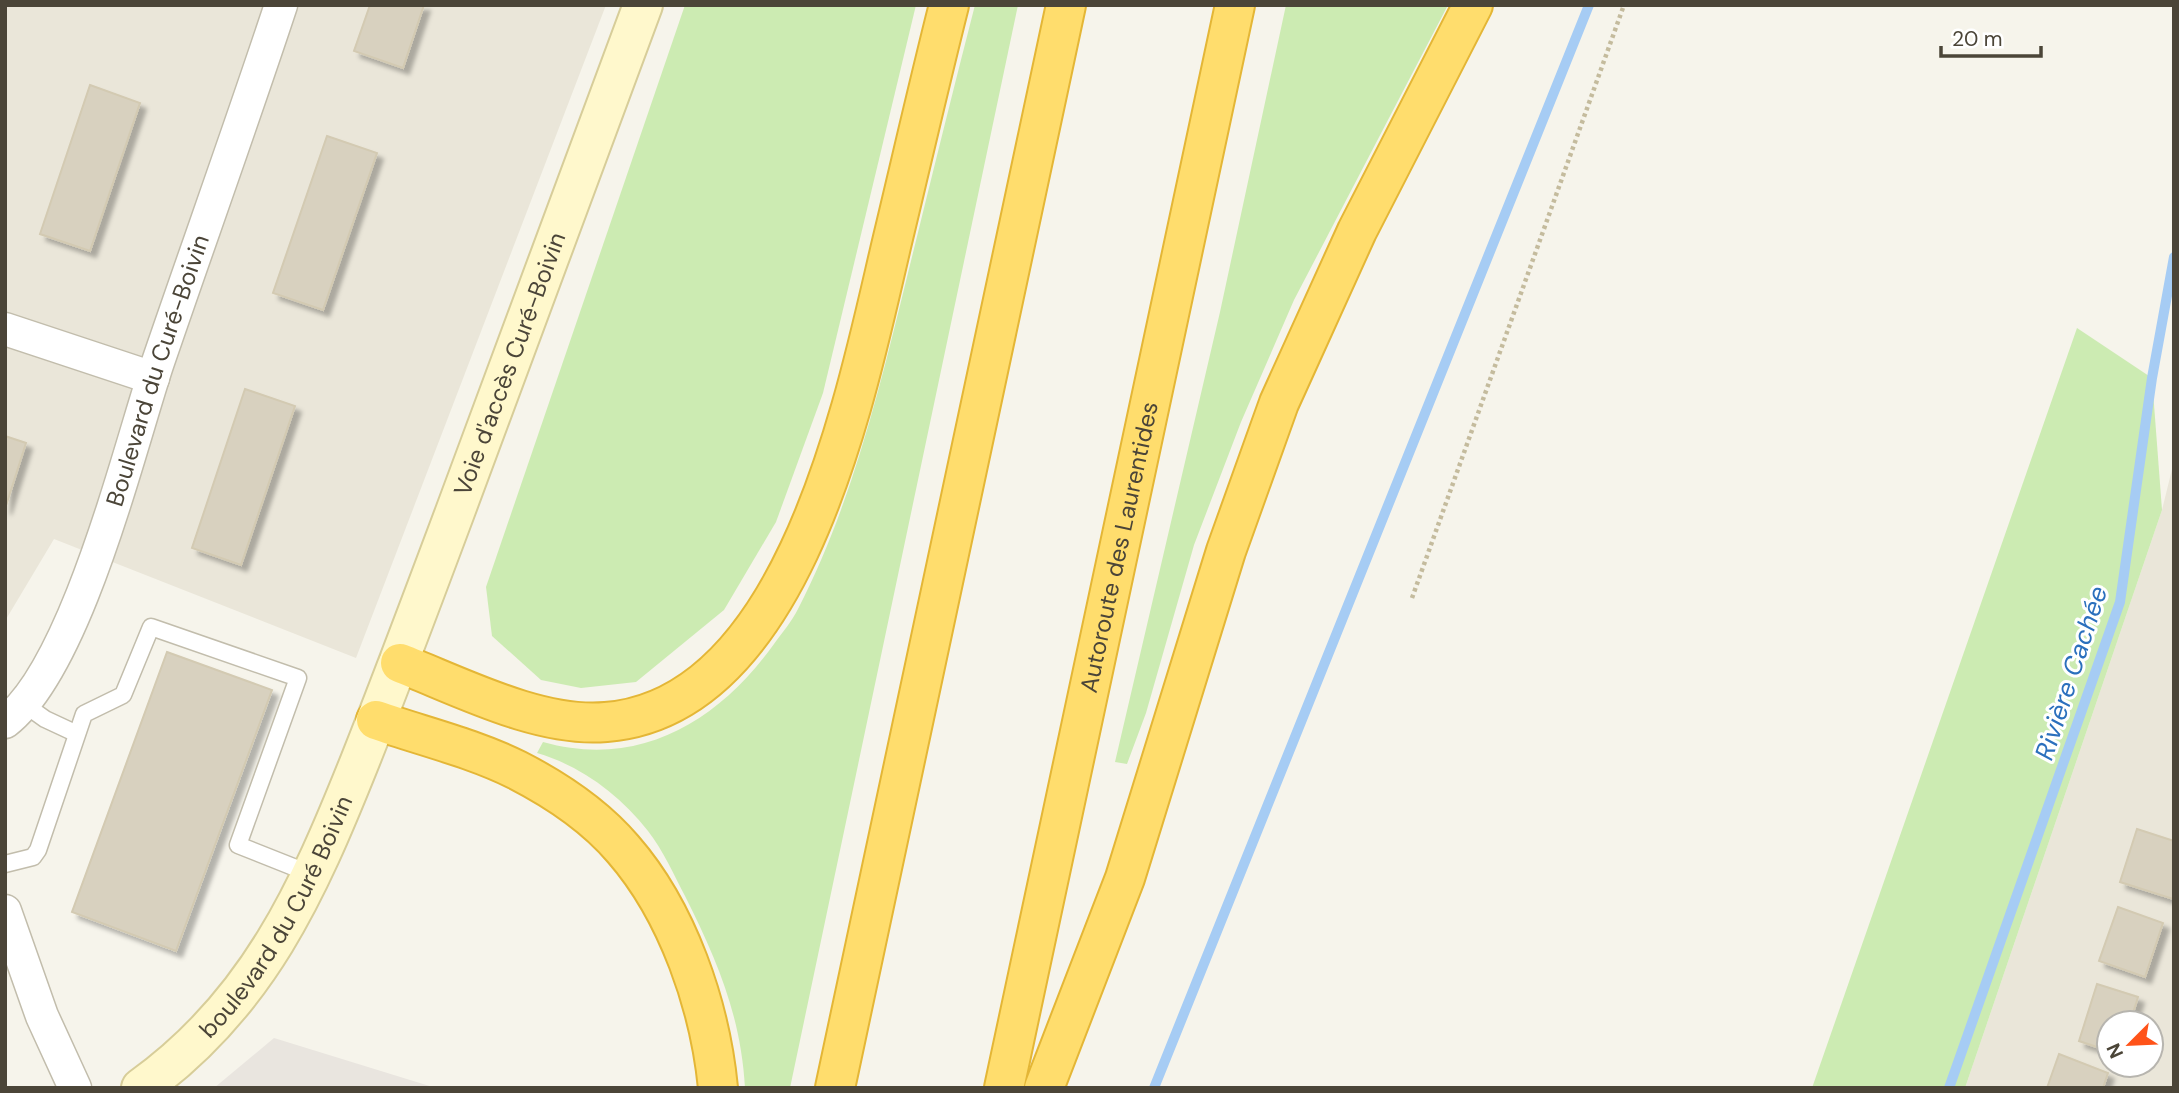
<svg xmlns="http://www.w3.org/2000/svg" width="2179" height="1093" font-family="'DM Sans',sans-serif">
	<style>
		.residential { fill: #eae6d9; fill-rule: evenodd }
		.industrial { fill: #e9e5df }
		.green { fill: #ccebb2 }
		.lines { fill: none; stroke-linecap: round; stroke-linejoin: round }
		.stream { stroke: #a6ccf4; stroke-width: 10 }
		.building { fill: #d8d1bf; stroke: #d3cab2; stroke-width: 2; filter: url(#shadow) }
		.lane-casing { stroke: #c2bdac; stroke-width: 19 }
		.street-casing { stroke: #c2bdac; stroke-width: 35 }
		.secondary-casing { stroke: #d7cd99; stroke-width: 42 }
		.highway-casing { stroke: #e4b636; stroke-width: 42 }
		.path { stroke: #c4bb9d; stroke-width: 4.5; stroke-dasharray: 3.5 3.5; stroke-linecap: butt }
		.lane { stroke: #fff; stroke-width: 16 }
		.street { stroke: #fff; stroke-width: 32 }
		.secondary { stroke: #fff8cc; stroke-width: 38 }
		.highway { stroke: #ffdd6d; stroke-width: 38 }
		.labels { text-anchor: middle; stroke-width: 6; stroke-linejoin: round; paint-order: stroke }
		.street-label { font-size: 24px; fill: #4b4538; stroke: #fff }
		.water-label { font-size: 26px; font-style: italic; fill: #2b70bd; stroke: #fff }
	</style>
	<defs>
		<filter id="shadow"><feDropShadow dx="6" dy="6" stdDeviation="2" flood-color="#0004"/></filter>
	</defs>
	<rect width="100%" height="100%" fill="#f6f4eb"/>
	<g class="residential">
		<polygon points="5,5 606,5 356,658 54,539 5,621"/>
		<path d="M2174 461V1088H1965L2162 510ZM2109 1023H2151V1065H2109Z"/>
	</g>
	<polygon class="industrial" points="274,1038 436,1088 214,1088"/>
	<g class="green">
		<polygon points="685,5 916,5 823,393 776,522 724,610 636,682 581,688 541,680 492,636 486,587"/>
		<path d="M975 5H1018L790 1088H745C741 1016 717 960 685 896 674 875 663 850 648 831 619 794 581 766 537 753L543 742C639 769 718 722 774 644 782 633 792 621 798 609 852 504 880 387 908 273 930 184 952 94 975 5Z"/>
		<polygon points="1286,5 1448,5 1294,300 1241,422 1194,545 1146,713 1127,764 1115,762 1220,312"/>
		<polygon points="2077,328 2152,378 2162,510 1965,1088 1812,1088"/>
	</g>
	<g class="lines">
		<g class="stream">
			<polyline points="1154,1088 1589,5"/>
			<polyline points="1949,1088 2120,602 2152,378 2174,257"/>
		</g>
	</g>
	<g class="building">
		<polygon points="370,5 424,5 403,68 354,51"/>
		<polygon points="90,85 140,103 90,251 40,234"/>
		<polygon points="327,136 377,153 323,310 273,293"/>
		<polygon points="245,389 295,406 241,565 192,548"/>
		<polygon points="5,436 26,443 5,509"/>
		<polygon points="167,652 272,690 176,951 72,912"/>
		<polygon points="2137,829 2174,841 2173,899 2120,882"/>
		<polygon points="2118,907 2163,923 2145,977 2099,961"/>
		<polygon points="2097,984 2138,997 2130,1023 2109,1023 2109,1051 2079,1041"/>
		<polygon points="2059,1054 2108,1073 2103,1088 2047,1088"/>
	</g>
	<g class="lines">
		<g class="lane-casing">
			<g id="lane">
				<polyline points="24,704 45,719 75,733"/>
				<polyline points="5,864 33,857 38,850 84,714 123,695 151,627 298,678 238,845 311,874"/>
			</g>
		</g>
		<g class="street-casing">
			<g id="street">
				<polyline points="5,329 153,378"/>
				<path id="s1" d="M5 722C76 668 128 453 157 365 198 245 241 126 281 5"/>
				<polyline points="5,911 42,1016 75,1088"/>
			</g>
		</g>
		<g class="secondary-casing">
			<g id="secondary">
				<path id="s2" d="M141 1088C258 1004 308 891 360 761 393 678 424 595 455 512 518 343 580 174 643 5"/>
			</g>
		</g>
		<g class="highway-casing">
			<g id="highway">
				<path d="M400 663C461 687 540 728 606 722 797 707 857 390 892 242 911 163 929 84 949 5"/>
				<path d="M376 720C422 736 473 748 517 770 556 790 594 815 623 849 678 912 710 1006 718 1088"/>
				<polyline points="835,1088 1066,5"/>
				<path id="s3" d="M1004 1088 1235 5"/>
				<polyline points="1044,1088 1125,878 1226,551 1279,403 1357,231 1473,5"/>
			</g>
		</g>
		<polyline class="path" points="1412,598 1624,5"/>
		<use href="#lane" class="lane"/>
		<use href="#street" class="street"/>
		<use href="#secondary" class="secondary"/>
		<use href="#highway" class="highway"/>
	</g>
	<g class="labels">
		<g class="street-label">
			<text dy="8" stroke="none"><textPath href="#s2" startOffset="824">Voie d'accès Curé-Boivin</textPath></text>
			<text dy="8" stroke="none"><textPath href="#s1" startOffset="387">Boulevard du Curé-Boivin</textPath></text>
			<text dy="8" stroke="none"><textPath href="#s3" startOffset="553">Autoroute des Laurentides</textPath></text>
			<text dy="8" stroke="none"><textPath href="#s2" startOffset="222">boulevard du Curé Boivin</textPath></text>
		</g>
		<g class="water-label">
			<text transform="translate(2071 673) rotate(-72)" y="9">Rivière Cachée</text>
		</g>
	</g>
	<rect width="2179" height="1093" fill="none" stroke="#4b4538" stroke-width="14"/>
	<g transform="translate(2130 1044) rotate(246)"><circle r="33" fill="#ffffff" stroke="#b7b5af" stroke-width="2"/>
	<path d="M0-5L12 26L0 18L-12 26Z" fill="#ff5319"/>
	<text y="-10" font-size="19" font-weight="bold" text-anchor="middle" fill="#4b4538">N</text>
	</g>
	<path d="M1941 46v10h100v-10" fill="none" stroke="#4b4538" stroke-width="3.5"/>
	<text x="1952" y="46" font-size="21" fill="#4b4538" stroke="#ffffff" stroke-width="5" paint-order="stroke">20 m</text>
</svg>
